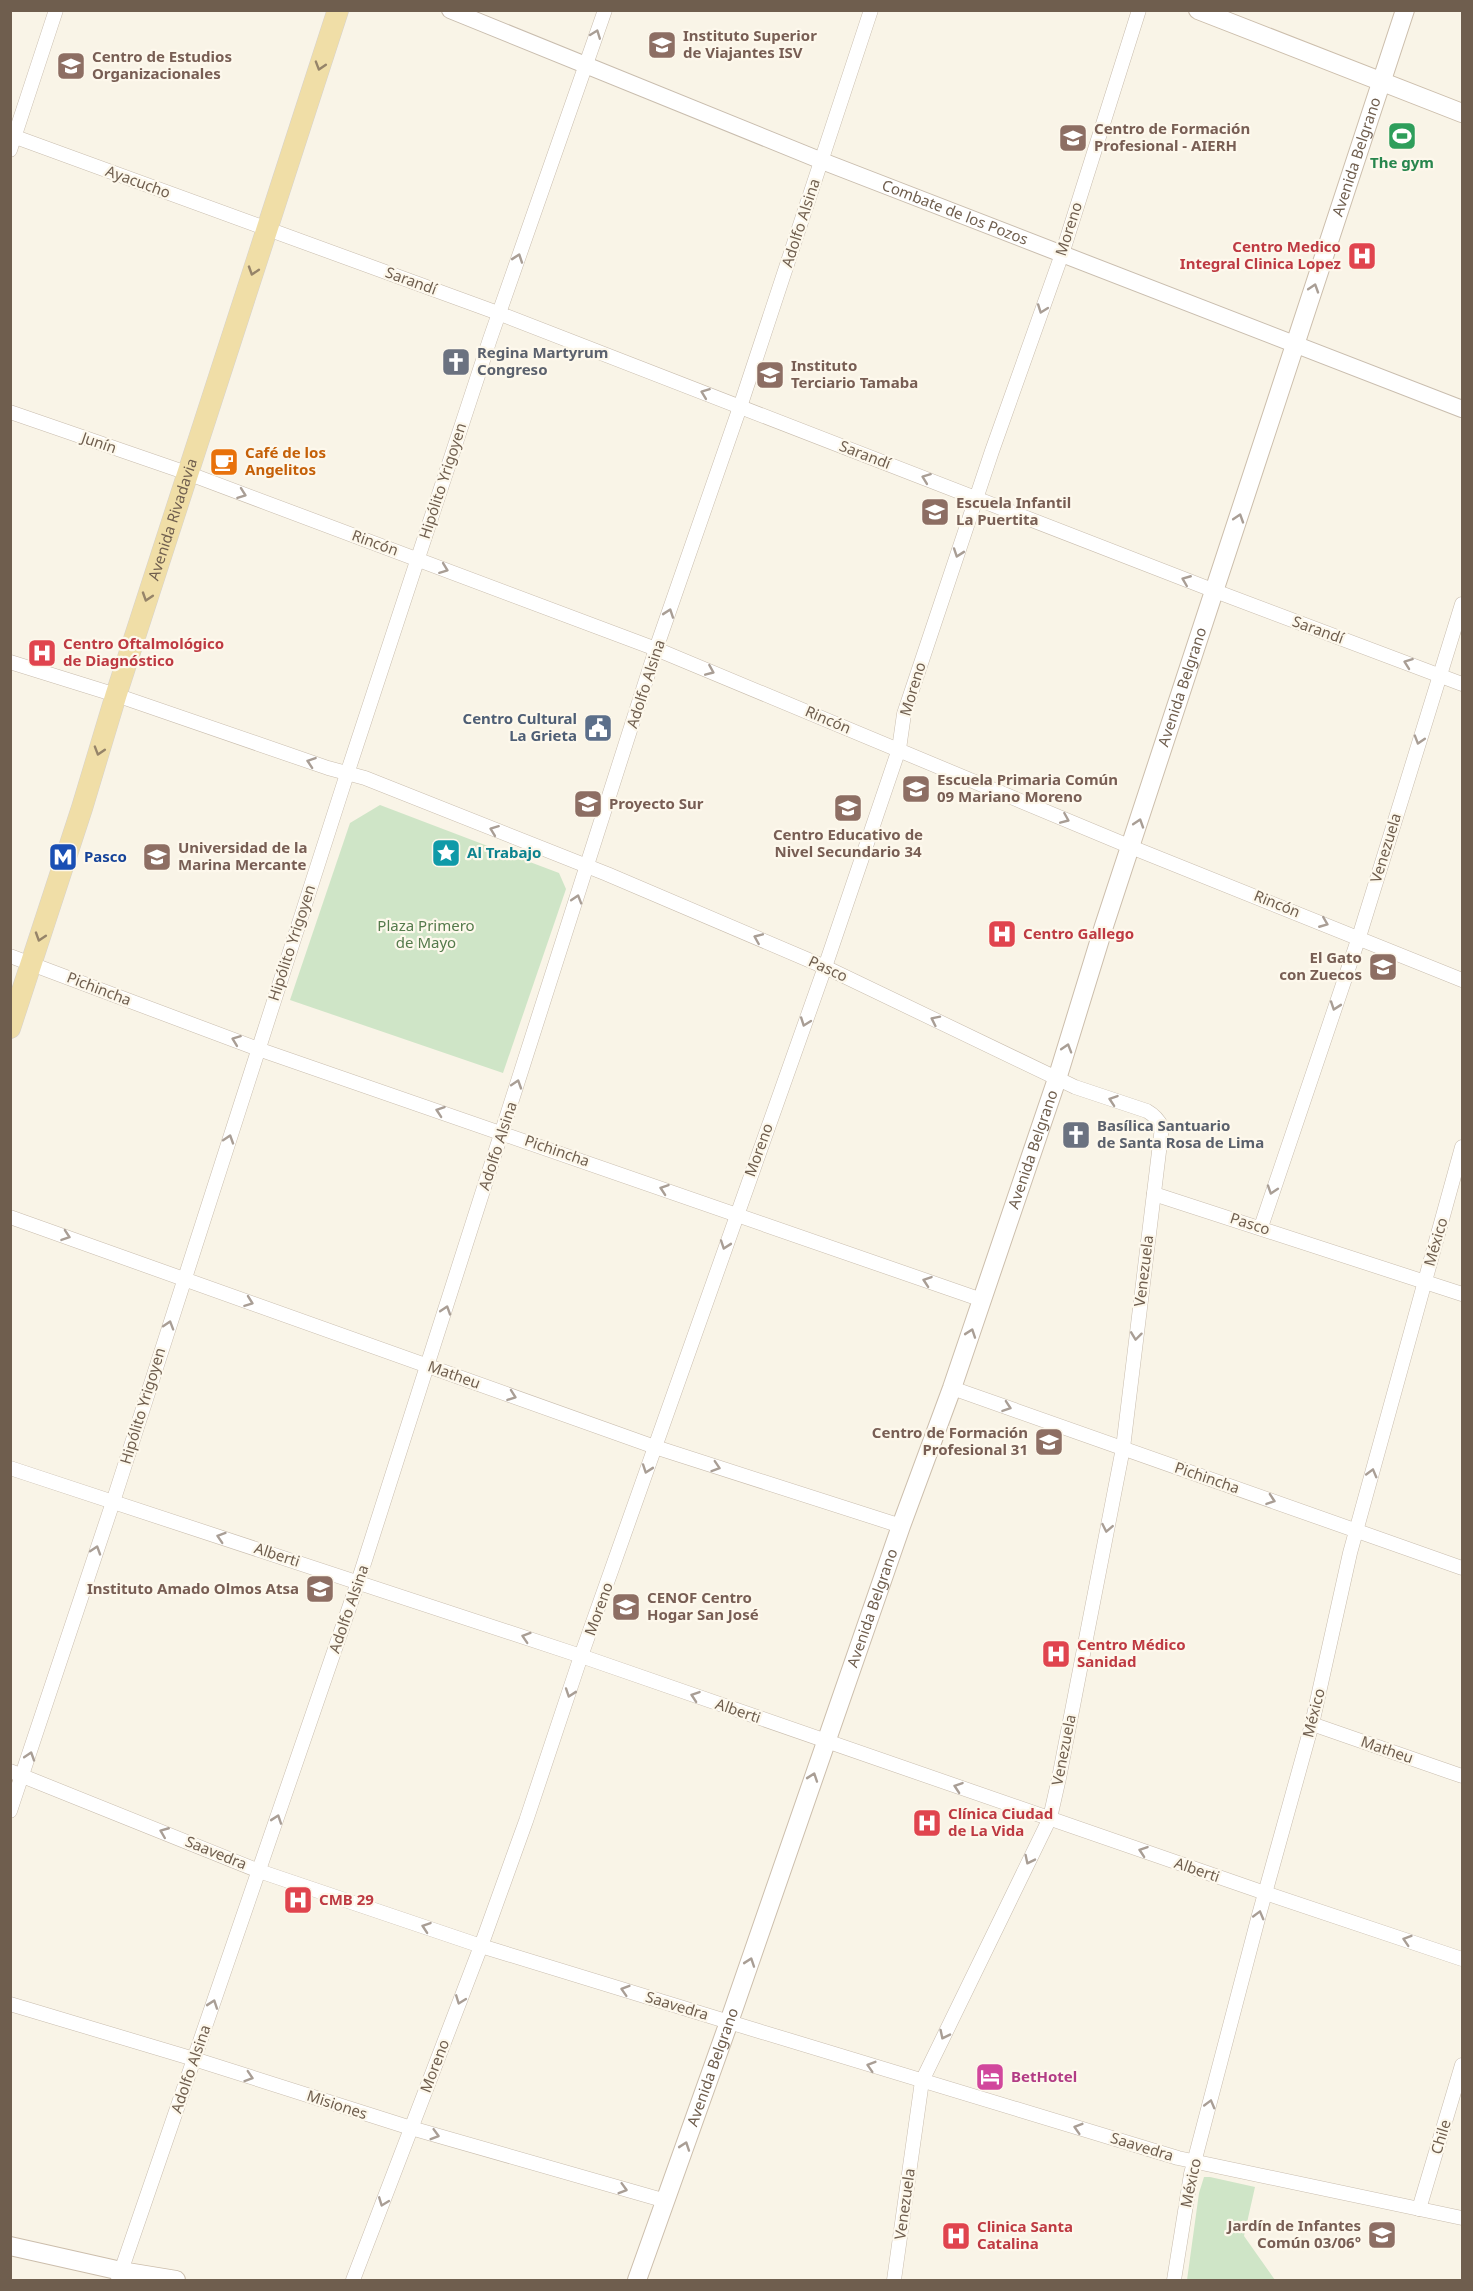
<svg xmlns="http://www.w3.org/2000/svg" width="1473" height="2291" font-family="'Noto Sans',sans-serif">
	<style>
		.green { fill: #cfe5c7 }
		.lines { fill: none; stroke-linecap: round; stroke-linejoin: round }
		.minor-casing { stroke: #c9bdae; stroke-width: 15 }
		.tertiary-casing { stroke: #c9bdae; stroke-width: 18 }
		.secondary-casing { stroke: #ccbeac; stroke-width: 20 }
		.primary-casing { stroke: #d7d2cd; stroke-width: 22 }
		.minor { stroke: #fff; stroke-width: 14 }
		.tertiary { stroke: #fff; stroke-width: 16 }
		.secondary { stroke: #fff; stroke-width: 18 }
		.primary { stroke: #f0dea7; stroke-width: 21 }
		.oneway { stroke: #a99e95 }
		.oneway2 { stroke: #968469 }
		.labels { text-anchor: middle; stroke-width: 4.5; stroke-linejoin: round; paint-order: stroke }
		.education-label { font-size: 15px; font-weight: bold; fill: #785e54; stroke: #fdf8ec; text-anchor: start }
		.street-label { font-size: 15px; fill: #6f5e4e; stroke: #fdf8ec }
		.leisure-label { font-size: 15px; font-weight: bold; fill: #27864d; stroke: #fdf8ec }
		.health-label { font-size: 15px; font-weight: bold; fill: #be3a42; stroke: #fdf8ec; text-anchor: start }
		.worship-label { font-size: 15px; font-weight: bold; fill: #5b616d; stroke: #fdf8ec; text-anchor: start }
		.food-label { font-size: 15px; font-weight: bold; fill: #c56008; stroke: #fdf8ec; text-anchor: start }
		.service-label { font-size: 15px; font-weight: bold; fill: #4e5e75; stroke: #fdf8ec; text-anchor: end }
		.culture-label { font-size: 15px; font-weight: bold; fill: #0d838f; stroke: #fdf8ec; text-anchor: start }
		.transit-label { font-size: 15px; font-weight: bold; fill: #164399; stroke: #fdf8ec; text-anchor: start }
		.park-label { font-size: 15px; fill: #547a4b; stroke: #fdf8ec }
		.hotel-label { font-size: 15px; font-weight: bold; fill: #b23c85; stroke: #fdf8ec; text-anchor: start }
	</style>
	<rect width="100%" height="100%" fill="#f9f4e7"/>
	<g class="green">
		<polygon points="380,805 559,873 566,889 503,1073 290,1000 350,823"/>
		<polygon points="1204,2177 1210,2177 1255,2187 1244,2236 1275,2280 1187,2280 1199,2193"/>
	</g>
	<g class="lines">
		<g class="minor-casing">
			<g id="minor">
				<polyline points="10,135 498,313 1215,591 1462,684"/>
				<polyline points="10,150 56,10"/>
				<polyline points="10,412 187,473 656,649 1131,847 1462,980"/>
				<path d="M10 662 116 695 328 768 365 778 607 874 825 967 1075 1087 1147 1111C1154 1115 1158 1119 1162 1127L1123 1448 1059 1778 1050 1818 922 2081 894 2280"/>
				<polyline points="10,956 258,1049 982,1300"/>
				<polyline points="1154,1194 1462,1294"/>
				<polyline points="10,1217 655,1447 901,1526"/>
				<polyline points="1261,1227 1359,937 1462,604"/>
				<polyline points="952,1388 1462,1568"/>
				<polyline points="10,1468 581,1656 1265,1893 1462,1959"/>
				<polyline points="1312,1724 1462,1776"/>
				<polyline points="10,1771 259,1871 481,1946 729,2022 1178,2158 1462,2218"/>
				<polyline points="10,1811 113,1502 347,774 490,339 605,10"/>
				<polyline points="10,2004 194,2059 411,2128 666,2201"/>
				<polyline points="1419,2209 1462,2065"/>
				<polyline points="118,2280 358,1582 656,649 740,407 871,10"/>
				<polyline points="353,2280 481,1946 526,1821 581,1656 825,967 899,749 904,714 992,451 1062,254 1139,10"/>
				<polyline points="1174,2280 1191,2174 1259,1915 1312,1724 1350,1553 1462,1147"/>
			</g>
		</g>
		<g class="tertiary-casing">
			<g id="tertiary">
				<path id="s1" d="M450 10 822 161 1462 409"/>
			</g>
		</g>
		<g class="secondary-casing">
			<g id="secondary">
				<polyline points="1198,10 1462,113"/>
				<polyline points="10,2246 121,2271 176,2280"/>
				<path id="s2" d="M637 2280 729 2022 901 1526 952 1388 1057 1079 1104 926 1405 10"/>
			</g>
		</g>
		<g class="primary-casing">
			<g id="primary">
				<path id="s3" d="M10 1028 82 808 116 695 338 10"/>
			</g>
		</g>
		<use href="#minor" class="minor"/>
		<use href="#tertiary" class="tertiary"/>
		<use href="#secondary" class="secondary"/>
		<use href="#primary" class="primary"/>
	</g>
	<defs><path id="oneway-chevron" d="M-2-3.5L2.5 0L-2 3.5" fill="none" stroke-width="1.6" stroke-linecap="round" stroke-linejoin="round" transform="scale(1.5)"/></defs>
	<g class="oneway">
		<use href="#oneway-chevron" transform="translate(596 34) rotate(-69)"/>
		<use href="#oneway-chevron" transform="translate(518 258) rotate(-71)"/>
		<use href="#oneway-chevron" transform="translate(1314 288) rotate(-72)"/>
		<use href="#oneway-chevron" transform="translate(1042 309) rotate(110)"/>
		<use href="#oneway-chevron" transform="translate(705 393) rotate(-159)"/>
		<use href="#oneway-chevron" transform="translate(926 478) rotate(-159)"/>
		<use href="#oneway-chevron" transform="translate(242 494) rotate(20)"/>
		<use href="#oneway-chevron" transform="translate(1239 518) rotate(-72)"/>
		<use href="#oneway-chevron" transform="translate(958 553) rotate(109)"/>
		<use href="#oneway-chevron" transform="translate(444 569) rotate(21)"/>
		<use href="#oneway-chevron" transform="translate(1186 580) rotate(-158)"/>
		<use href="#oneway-chevron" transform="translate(669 613) rotate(-71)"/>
		<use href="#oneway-chevron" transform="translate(1408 663) rotate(-160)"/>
		<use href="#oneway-chevron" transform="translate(710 671) rotate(23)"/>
		<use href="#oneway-chevron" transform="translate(1419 740) rotate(107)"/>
		<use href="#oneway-chevron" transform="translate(311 762) rotate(-161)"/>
		<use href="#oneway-chevron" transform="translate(1065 819) rotate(23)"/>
		<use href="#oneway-chevron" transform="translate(1139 823) rotate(-72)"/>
		<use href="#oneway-chevron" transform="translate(494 830) rotate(-159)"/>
		<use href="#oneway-chevron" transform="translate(577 899) rotate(-73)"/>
		<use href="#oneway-chevron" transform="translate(1324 923) rotate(22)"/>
		<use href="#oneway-chevron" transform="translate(758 938) rotate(-157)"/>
		<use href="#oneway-chevron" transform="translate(1335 1006) rotate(109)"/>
		<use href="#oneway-chevron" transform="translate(935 1020) rotate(-154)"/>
		<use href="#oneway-chevron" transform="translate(805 1022) rotate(110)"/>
		<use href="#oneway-chevron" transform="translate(236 1040) rotate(-159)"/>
		<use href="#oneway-chevron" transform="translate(1067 1048) rotate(-73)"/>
		<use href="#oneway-chevron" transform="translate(517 1084) rotate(-72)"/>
		<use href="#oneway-chevron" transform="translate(1113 1100) rotate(-161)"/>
		<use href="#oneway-chevron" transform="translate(440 1111) rotate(-161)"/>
		<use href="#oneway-chevron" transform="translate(229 1139) rotate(-72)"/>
		<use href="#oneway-chevron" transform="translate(664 1189) rotate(-161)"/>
		<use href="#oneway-chevron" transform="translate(1272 1190) rotate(108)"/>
		<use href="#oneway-chevron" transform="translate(66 1236) rotate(19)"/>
		<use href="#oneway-chevron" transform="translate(725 1245) rotate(109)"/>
		<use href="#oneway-chevron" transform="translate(927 1281) rotate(-161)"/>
		<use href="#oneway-chevron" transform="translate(249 1302) rotate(20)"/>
		<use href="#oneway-chevron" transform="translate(446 1310) rotate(-72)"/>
		<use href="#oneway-chevron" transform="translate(169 1325) rotate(-73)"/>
		<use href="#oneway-chevron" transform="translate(971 1333) rotate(-71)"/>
		<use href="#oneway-chevron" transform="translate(1136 1336) rotate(97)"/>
		<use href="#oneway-chevron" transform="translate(512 1396) rotate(20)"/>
		<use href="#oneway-chevron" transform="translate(1007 1407) rotate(19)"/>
		<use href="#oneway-chevron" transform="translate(716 1467) rotate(18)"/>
		<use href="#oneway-chevron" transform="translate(647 1469) rotate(109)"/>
		<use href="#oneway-chevron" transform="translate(1372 1473) rotate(-75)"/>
		<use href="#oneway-chevron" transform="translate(1271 1500) rotate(19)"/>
		<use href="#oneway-chevron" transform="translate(1107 1528) rotate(101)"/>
		<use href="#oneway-chevron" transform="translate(221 1537) rotate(-162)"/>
		<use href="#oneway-chevron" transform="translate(96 1550) rotate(-72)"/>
		<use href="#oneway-chevron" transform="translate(526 1637) rotate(-162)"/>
		<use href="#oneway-chevron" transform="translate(570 1693) rotate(109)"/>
		<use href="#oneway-chevron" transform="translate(695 1696) rotate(-161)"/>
		<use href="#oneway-chevron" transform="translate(30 1756) rotate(-72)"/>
		<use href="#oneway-chevron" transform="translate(813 1777) rotate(-71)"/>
		<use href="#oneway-chevron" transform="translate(958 1787) rotate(-161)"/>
		<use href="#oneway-chevron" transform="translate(277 1819) rotate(-71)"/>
		<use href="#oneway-chevron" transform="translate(164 1832) rotate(-158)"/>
		<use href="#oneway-chevron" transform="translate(1143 1851) rotate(-161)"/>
		<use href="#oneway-chevron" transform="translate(1029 1860) rotate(116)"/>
		<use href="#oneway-chevron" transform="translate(1259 1915) rotate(-75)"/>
		<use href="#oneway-chevron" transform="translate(426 1927) rotate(-161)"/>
		<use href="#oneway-chevron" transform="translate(1407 1940) rotate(-162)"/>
		<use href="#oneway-chevron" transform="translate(750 1962) rotate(-71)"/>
		<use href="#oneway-chevron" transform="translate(625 1990) rotate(-163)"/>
		<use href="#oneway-chevron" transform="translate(460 2000) rotate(111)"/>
		<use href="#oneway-chevron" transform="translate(213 2004) rotate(-71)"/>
		<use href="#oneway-chevron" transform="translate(944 2035) rotate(116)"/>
		<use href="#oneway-chevron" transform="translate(871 2066) rotate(-163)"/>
		<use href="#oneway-chevron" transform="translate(249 2077) rotate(18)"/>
		<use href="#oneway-chevron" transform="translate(1210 2104) rotate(-75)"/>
		<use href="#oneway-chevron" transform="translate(1078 2128) rotate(-163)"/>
		<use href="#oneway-chevron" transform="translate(435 2135) rotate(16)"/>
		<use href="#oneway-chevron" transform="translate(685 2146) rotate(-71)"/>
		<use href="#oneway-chevron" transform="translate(623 2189) rotate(16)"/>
		<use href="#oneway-chevron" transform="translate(383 2202) rotate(111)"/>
	</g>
	<g class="oneway2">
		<use href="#oneway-chevron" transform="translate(320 66) rotate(107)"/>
		<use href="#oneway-chevron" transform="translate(253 271) rotate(108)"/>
		<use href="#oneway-chevron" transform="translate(147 597) rotate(108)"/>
		<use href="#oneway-chevron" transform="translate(99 751) rotate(107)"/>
		<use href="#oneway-chevron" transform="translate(40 937) rotate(108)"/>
	</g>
	<defs>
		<g id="university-square" transform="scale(1.5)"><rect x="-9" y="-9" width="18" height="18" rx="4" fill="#8d6e63" stroke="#fdf8ec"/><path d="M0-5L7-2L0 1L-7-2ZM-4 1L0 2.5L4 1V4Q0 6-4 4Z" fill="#fff"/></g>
		<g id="stadium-square" transform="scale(1.5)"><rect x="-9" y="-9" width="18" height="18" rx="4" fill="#2e9e5b" stroke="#fdf8ec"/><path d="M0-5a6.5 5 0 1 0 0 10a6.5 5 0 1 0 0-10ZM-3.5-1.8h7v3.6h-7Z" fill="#fff"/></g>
		<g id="school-square" transform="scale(1.5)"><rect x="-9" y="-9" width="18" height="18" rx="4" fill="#8d6e63" stroke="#fdf8ec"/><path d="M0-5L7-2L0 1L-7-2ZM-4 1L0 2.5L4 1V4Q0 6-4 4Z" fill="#fff"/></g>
		<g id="hospital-square" transform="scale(1.5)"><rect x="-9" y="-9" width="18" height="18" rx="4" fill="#e0444e" stroke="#fdf8ec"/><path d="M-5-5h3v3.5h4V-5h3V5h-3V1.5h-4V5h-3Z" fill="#fff"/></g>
		<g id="church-square" transform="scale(1.5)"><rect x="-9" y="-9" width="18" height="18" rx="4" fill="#6b7280" stroke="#fdf8ec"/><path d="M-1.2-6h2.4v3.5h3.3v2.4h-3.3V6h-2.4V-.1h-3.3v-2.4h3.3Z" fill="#fff"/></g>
		<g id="cafe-square" transform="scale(1.5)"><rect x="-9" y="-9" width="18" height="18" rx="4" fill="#e8710a" stroke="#fdf8ec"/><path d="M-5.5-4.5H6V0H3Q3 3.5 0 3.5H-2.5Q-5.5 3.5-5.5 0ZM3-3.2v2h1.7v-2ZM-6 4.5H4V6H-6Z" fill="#fff"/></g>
		<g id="civic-square" transform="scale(1.5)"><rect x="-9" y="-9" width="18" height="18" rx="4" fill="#5c6f8a" stroke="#fdf8ec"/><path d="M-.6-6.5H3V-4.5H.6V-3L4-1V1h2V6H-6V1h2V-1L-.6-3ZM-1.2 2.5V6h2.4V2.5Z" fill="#fff"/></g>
		<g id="sight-square" transform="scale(1.5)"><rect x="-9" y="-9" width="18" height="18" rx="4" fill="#0f9aa8" stroke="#fdf8ec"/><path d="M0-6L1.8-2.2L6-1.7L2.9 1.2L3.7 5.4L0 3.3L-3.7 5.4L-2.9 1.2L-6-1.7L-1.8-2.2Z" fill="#fff"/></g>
		<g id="metro-square" transform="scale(1.5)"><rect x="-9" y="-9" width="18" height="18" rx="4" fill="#1a4fb4" stroke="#fdf8ec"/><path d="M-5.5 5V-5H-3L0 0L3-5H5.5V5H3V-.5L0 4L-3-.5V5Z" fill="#fff"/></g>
		<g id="hotel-square" transform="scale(1.5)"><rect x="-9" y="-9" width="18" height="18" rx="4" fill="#d1479c" stroke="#fdf8ec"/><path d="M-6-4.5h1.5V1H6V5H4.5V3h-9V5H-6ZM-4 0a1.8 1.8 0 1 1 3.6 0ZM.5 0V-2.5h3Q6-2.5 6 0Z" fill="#fff"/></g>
	</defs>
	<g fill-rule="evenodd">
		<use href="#university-square" x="662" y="45"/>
		<use href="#university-square" x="71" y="66"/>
		<use href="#stadium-square" x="1402" y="136"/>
		<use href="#school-square" x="1073" y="138"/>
		<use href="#hospital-square" x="1362" y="256"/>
		<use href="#church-square" x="456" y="362"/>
		<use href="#university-square" x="770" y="375"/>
		<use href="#cafe-square" x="224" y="462"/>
		<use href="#school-square" x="935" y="512"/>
		<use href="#hospital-square" x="42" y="653"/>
		<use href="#civic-square" x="598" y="728"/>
		<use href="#school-square" x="916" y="789"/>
		<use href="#school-square" x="588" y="804"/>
		<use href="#school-square" x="848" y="808"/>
		<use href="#sight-square" x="446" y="853"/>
		<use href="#metro-square" x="63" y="857"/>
		<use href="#university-square" x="157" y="857"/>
		<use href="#hospital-square" x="1002" y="934"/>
		<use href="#school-square" x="1383" y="967"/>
		<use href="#church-square" x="1076" y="1135"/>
		<use href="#school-square" x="1049" y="1442"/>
		<use href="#school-square" x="320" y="1589"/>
		<use href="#school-square" x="626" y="1607"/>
		<use href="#hospital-square" x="1056" y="1654"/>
		<use href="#hospital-square" x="927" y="1823"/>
		<use href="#hospital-square" x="298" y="1900"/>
		<use href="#hotel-square" x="990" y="2077"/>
		<use href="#school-square" x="1382" y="2235"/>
		<use href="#hospital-square" x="956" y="2236"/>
	</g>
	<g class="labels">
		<g class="education-label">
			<text x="683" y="41">Instituto Superior<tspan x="683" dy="17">de Viajantes ISV</tspan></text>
			<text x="92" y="62">Centro de Estudios<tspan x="92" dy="17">Organizacionales</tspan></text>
			<text x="1094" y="134">Centro de Formación<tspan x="1094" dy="17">Profesional - AIERH</tspan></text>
			<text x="791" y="371">Instituto<tspan x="791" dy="17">Terciario Tamaba</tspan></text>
			<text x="956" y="508">Escuela Infantil<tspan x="956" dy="17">La Puertita</tspan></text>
			<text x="937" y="785">Escuela Primaria Común<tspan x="937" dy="17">09 Mariano Moreno</tspan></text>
			<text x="609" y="809">Proyecto Sur</text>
			<text x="848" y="840" text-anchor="middle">Centro Educativo de<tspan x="848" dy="17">Nivel Secundario 34</tspan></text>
			<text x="178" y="853">Universidad de la<tspan x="178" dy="17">Marina Mercante</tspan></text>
			<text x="1362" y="963" text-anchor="end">El Gato<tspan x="1362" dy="17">con Zuecos</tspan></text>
			<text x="1028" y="1438" text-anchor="end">Centro de Formación<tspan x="1028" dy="17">Profesional 31</tspan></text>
			<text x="299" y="1594" text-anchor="end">Instituto Amado Olmos Atsa</text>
			<text x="647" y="1603">CENOF Centro<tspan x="647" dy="17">Hogar San José</tspan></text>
			<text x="1361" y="2231" text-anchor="end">Jardín de Infantes<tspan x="1361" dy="17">Común 03/06°</tspan></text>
		</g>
		<g class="street-label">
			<text dy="5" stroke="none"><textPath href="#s2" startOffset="2242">Avenida Belgrano</textPath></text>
			<text transform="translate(138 182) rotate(20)" y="5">Ayacucho</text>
			<text dy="5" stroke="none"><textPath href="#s1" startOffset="544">Combate de los Pozos</textPath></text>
			<text transform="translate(801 223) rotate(-72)" y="5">Adolfo Alsina</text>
			<text transform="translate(1069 229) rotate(-72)" y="5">Moreno</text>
			<text transform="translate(411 281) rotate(20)" y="5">Sarandí</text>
			<text transform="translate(99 443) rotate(19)" y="5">Junín</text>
			<text transform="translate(865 455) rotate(21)" y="5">Sarandí</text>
			<text transform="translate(443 481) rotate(-72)" y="5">Hipólito Yrigoyen</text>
			<text dy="5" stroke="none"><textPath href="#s3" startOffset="534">Avenida Rivadavia</textPath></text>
			<text transform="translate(375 543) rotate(20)" y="5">Rincón</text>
			<text transform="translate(1318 630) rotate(20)" y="5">Sarandí</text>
			<text transform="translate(646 684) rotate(-72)" y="5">Adolfo Alsina</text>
			<text dy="5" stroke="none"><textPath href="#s2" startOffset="1684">Avenida Belgrano</textPath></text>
			<text transform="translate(913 689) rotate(-73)" y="5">Moreno</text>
			<text transform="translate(828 720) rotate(23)" y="5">Rincón</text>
			<text transform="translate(1386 848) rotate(-73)" y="5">Venezuela</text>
			<text transform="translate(1277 904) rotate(22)" y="5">Rincón</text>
			<text transform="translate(292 943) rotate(-72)" y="5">Hipólito Yrigoyen</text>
			<text transform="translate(828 969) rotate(25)" y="5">Pasco</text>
			<text transform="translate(99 989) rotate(21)" y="5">Pichincha</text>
			<text transform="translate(498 1146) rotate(-72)" y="5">Adolfo Alsina</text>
			<text transform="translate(759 1150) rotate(-70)" y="5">Moreno</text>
			<text dy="5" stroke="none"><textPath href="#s2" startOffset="1198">Avenida Belgrano</textPath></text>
			<text transform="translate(557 1151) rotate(19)" y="5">Pichincha</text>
			<text transform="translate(1250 1224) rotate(18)" y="5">Pasco</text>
			<text transform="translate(1436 1242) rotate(-74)" y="5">México</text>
			<text transform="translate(1144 1271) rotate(-83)" y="5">Venezuela</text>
			<text transform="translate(454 1375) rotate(20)" y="5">Matheu</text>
			<text transform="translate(143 1406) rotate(-73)" y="5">Hipólito Yrigoyen</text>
			<text transform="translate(1207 1478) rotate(19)" y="5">Pichincha</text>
			<text transform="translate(277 1555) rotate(18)" y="5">Alberti</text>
			<text dy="5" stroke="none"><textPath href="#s2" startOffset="712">Avenida Belgrano</textPath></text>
			<text transform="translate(349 1609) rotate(-71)" y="5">Adolfo Alsina</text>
			<text transform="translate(599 1609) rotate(-70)" y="5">Moreno</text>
			<text transform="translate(738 1711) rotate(19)" y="5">Alberti</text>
			<text transform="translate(1314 1713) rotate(-76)" y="5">México</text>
			<text transform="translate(1064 1750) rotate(-79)" y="5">Venezuela</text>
			<text transform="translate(1387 1750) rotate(19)" y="5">Matheu</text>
			<text transform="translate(216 1853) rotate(22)" y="5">Saavedra</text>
			<text transform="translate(1197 1870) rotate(19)" y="5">Alberti</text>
			<text transform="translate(677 2006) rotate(17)" y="5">Saavedra</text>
			<text transform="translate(435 2066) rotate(-69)" y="5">Moreno</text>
			<text dy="5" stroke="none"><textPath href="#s2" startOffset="226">Avenida Belgrano</textPath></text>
			<text transform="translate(191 2069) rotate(-71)" y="5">Adolfo Alsina</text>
			<text transform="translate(337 2105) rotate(18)" y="5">Misiones</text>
			<text transform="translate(1441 2137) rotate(-73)" y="5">Chile</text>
			<text transform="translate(1142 2147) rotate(17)" y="5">Saavedra</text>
			<text transform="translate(1191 2183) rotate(-78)" y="5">México</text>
			<text transform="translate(905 2204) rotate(-82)" y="5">Venezuela</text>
		</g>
		<g class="leisure-label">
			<text x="1402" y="168">The gym</text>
		</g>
		<g class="health-label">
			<text x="1341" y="252" text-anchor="end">Centro Medico<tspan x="1341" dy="17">Integral Clinica Lopez</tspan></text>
			<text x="63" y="649">Centro Oftalmológico<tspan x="63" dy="17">de Diagnóstico</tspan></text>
			<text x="1023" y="939">Centro Gallego</text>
			<text x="1077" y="1650">Centro Médico<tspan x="1077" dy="17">Sanidad</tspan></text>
			<text x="948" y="1819">Clínica Ciudad<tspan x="948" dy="17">de La Vida</tspan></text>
			<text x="319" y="1905">CMB 29</text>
			<text x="977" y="2232">Clinica Santa<tspan x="977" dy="17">Catalina</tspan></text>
		</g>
		<g class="worship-label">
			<text x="477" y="358">Regina Martyrum<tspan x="477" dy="17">Congreso</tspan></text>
			<text x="1097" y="1131">Basílica Santuario<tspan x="1097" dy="17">de Santa Rosa de Lima</tspan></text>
		</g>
		<g class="food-label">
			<text x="245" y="458">Café de los<tspan x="245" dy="17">Angelitos</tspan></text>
		</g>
		<g class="service-label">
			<text x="577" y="724">Centro Cultural<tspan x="577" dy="17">La Grieta</tspan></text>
		</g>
		<g class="culture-label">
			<text x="467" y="858">Al Trabajo</text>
		</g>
		<g class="transit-label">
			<text x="84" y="862">Pasco</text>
		</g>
		<g class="park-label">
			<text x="426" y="931">Plaza Primero<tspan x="426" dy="17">de Mayo</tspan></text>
		</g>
		<g class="hotel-label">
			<text x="1011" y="2082">BetHotel</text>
		</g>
	</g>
	<rect width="1473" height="2291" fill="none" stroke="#6f5e4e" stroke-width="24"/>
</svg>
